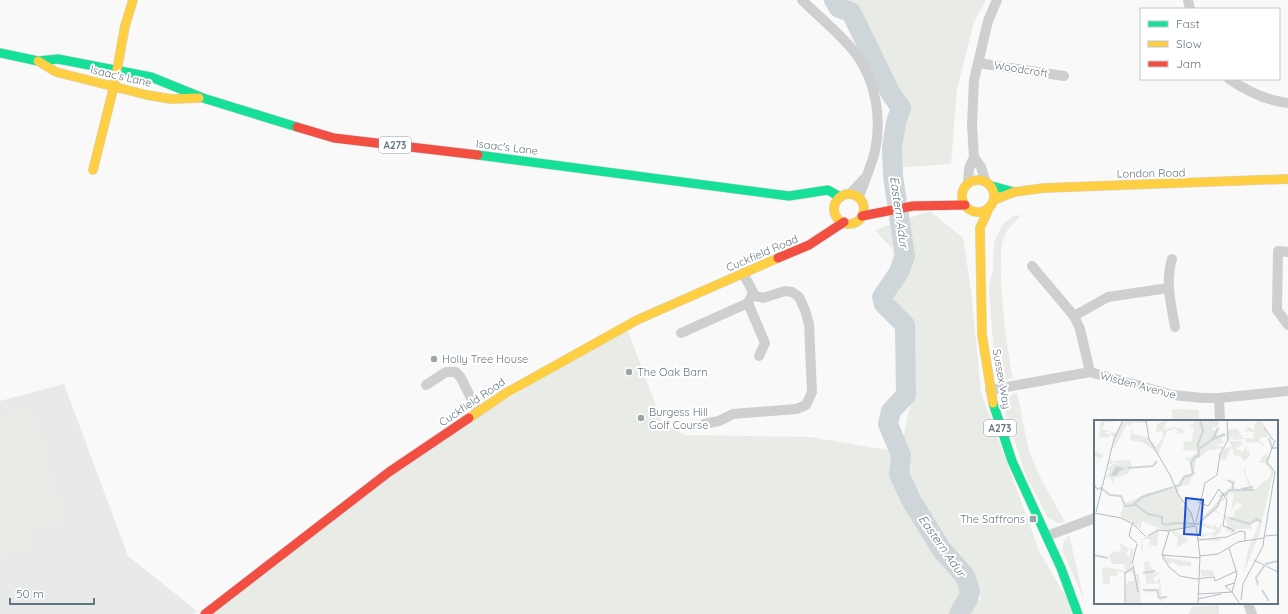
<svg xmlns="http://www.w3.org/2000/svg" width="1288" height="614" font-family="Quicksand,sans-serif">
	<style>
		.built { fill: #e8e9e9 }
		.green { fill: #e8ebe6; fill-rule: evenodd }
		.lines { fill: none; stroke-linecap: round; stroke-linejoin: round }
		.river { stroke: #ced6d9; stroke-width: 20 }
		.fast-casing { stroke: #d5d6d7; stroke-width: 10 }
		.slow-casing { stroke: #d5d6d7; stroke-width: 10 }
		.jam-casing { stroke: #d5d6d7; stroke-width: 10 }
		.street { stroke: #cecfd0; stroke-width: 10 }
		.fast { stroke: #16e098; stroke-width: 9 }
		.slow { stroke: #ffcf43; stroke-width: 9 }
		.jam { stroke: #f24e42; stroke-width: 9 }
		.poi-dot { fill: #99a4ac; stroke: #fff; stroke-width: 1.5 }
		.labels { text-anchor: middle; stroke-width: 4; stroke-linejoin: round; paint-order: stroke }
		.shield { fill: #fff; stroke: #939fa8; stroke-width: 1 }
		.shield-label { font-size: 10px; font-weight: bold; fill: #657683 }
		.street-label { font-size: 11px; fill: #657683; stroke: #fff }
		.poi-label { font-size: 11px; fill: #657683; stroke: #fff; text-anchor: start }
		.water-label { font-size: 12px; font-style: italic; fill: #60757c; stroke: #fff }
		.inset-river { fill: none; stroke: #ced6d9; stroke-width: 2 }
		.inset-road { fill: none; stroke: #b5bdc3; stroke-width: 1 }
		.view { fill: #1d4ed8; fill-opacity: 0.15; stroke: #1d4ed8; stroke-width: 2 }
		.inset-edge { fill: none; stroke: #657683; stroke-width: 2 }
	</style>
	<rect width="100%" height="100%" fill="#f9f9f9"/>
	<polygon class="built" points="64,384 128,556 197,611 194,614 0,614 0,401"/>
	<g class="green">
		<polygon points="839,0 986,0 974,22 957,89 951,164 893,168 904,109 884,83 858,29"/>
		<path d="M930 211 963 238 971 290 981 392 1040 553 1076 614H205L389 472 626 326 663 424 685 435 810 437 888 450 904 475 899 458 910 406 906 313 890 296 893 250 875 230ZM940 537 945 543 983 602 976 598Z"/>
		<path d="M1021 215C1015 222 1007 229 1004 237 995 257 1007 354 1013 378L1005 380 995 371 989 286 993 269 994 243 1002 225 1013 216Z"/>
		<path d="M1017 393 1029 451 1040 477 1065 522 1059 523 1048 518 1026 475 1004 409C1006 401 1008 395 1017 393Z"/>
		<polygon points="33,408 64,521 29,531 34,547 0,557 0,417"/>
		<polygon points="1172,409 1199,410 1199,421 1172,421"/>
		<polygon points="1069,535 1084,599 1062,550 1064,541"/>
		<polygon points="1219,605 1219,614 1188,614 1192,607"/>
	</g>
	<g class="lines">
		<polyline class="river" points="834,0 839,8 851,12 891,94 901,108 896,122 892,148 893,176 905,256 899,272 882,297 884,304 905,325 906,395 891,411 888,424 901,455 899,474 911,500 942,550 965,576 970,591 968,599 959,614"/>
		<g class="fast-casing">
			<g id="fast">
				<polyline points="0,53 38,61 58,59 151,77 203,98 297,127"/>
				<polyline points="478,155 789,196 828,190 840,197"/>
				<polyline points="992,186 1014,192"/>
				<polyline points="993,403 1012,461 1061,568 1078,614"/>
			</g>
		</g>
		<g class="slow-casing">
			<g id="slow">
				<polyline points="38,61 56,72 147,95 171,99 199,98"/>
				<polyline points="93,170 114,86 125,26 133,0"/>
				<circle cx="978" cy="196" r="16"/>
				<circle cx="849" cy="209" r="15"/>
				<polyline points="994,200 1014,192 1044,188 1288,179"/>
				<polyline points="989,208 980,228 982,335 993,403"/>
				<polyline points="469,418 506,393 637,320 778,258"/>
			</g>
		</g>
		<g class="jam-casing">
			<g id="jam">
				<polyline points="297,127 334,138 478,155"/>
				<polyline points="862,216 913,206 965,205"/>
				<polyline points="778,258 809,245 844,222"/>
				<polyline points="205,614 389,472 469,418"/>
			</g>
		</g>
		<g class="street">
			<path d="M802 0C819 17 842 35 856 54 876 81 882 119 875 151 871 167 864 182 859 197"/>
			<polyline points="1188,0 1190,9"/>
			<polyline points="978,63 1064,76"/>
			<path d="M1229 79C1247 91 1267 101 1288 103"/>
			<polyline points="974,157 981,167 985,180"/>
			<polyline points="968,183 969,168 974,157 972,125 974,80 988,21 997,0"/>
			<polyline points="850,194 864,179"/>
			<polyline points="1288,252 1278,251 1277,310 1288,325"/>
			<path d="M1172 259C1165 282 1171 304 1175 327"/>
			<polyline points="1032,266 1074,316 1080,329 1090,372"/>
			<polyline points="748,303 765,343 759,356"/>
			<polyline points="1074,316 1108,297 1168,288"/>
			<polyline points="681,333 748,303 753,293"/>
			<polyline points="426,385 446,372 456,372 461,378 478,412"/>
			<polyline points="990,390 1090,372 1173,395 1203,398 1219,398 1288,391"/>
			<polyline points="1219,398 1220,421"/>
			<polyline points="704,424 719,421 733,414 796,409 806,405 812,392 809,324 805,310 799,297 792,292 785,291 763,298 755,296 743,273"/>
			<polyline points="1047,536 1095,518"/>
			<polyline points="1248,603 1252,614"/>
		</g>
		<use href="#fast" class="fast"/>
		<use href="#slow" class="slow"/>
		<use href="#jam" class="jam"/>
	</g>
	<g class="poi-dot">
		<circle cx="434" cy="359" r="4"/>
		<circle cx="629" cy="372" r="4"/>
		<circle cx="641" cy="418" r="4"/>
		<rect x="1029" y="515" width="8" height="8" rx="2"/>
	</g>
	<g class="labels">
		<g class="shield">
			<rect x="379" y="137" width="32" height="16" rx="3"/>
			<rect x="984" y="420" width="32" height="16" rx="3"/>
		</g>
		<g class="shield-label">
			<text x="395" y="149">A273</text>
			<text x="1000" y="432">A273</text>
		</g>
		<g class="street-label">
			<text transform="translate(1021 69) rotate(9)" y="4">Woodcroft</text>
			<text transform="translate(121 76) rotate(13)" y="4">Isaac's Lane</text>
			<text transform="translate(507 147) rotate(7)" y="4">Isaac's Lane</text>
			<text transform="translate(1151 173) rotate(-1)" y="4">London Road</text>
			<text transform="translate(762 253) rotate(-23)" y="4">Cuckfield Road</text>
			<text transform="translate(1002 379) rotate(80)" y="4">Sussex Way</text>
			<text transform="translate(1138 385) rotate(15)" y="4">Wisden Avenue</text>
			<text transform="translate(472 402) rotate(-34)" y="4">Cuckfield Road</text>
		</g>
		<g class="poi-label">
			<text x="442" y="363">Holly Tree House</text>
			<text x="637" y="376">The Oak Barn</text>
			<text x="649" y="416">Burgess Hill<tspan x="649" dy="13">Golf Course</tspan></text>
			<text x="1025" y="523" text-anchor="end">The Saffrons</text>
		</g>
		<g class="water-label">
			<text transform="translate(899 212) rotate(82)" y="4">Eastern Adur</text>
			<text transform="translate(942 546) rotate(55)" y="4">Eastern Adur</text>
		</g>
	</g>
	<g transform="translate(1094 420)">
		<rect width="184" height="184" fill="#f9f9f9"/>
		<path d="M7 0H21V2H11L8 9 16 11 11 13 16 14 15 17 5 18ZM29 0H52L53 3H37L39 11 38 14 54 17 57 22 61 23V27L69 18 68 11 62 12 63 4 73 0 70 10 79 7 89 9 90 13 82 14 84 11 81 9 73 11 64 34 50 23 36 20 38 6 33 4 21 27 8 34 9 36 0 45 5 38 0 35 2 31 7 34 19 27 21 17 17 16V11L22 14ZM100 0H125L124 6 118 8 119 11 125 7 122 18 131 13 132 16 127 18 128 21 133 22 120 25 129 26 130 28 115 30 102 40 100 52H103L97 58 96 64 81 68 85 69 84 72 89 82 86 86 92 84 99 96 96 98 95 103 101 105 80 111 85 114 81 115 88 114 90 119 93 115V121L96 120 83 127 84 117 79 115 78 110 71 119 74 112 48 101 47 109 26 96 30 84 52 74 83 66 89 56 99 54V44L98 53 95 41H92L94 38 92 40 90 38 98 37 103 31 89 30 90 22 98 21 100 8 94 5 100 4ZM162 0H168L174 17H167L164 20 171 25 169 26 165 22 153 23 151 19 137 20 141 17 136 18 135 21 132 16 134 10 143 8 149 18H160L159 12 150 11 153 9 152 6 160 10ZM135 21H147L148 25 142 29 149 32 153 24 152 30 155 31 156 36 150 41 146 36 139 35V29H136L132 40 126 39V34L131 28 138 27ZM170 34 175 38 173 43 179 51V54L165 115 150 152 154 130 166 101 156 103 158 108 156 109H144L138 113 133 110 132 115 133 103 131 97 120 91 111 98 109 97 127 78 123 76 136 69 138 64 128 58 138 62 142 57 139 69 146 71 158 70 147 69 155 67 150 52 151 45 152 56 160 70 176 57 177 51 171 43H165ZM135 71 137 74 140 73 137 92 143 82 149 86 140 91 141 95 138 97 128 95 121 89 126 81H131L128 75 135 78 133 75ZM16 38 18 41 36 40 38 47 34 54 20 58 19 64 17 59 10 56 14 55 15 51 13 49 20 43 26 44 20 42 14 45ZM22 46 30 48 34 47 16 56ZM108 102 119 107 121 103 123 109 128 104 127 111 121 117 117 114 106 118 114 120 125 116 127 117H124V119L127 121H110L102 119 109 114 120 113 121 110 103 105ZM65 109 63 126 57 125 55 129 56 119H50L48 120 49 131 47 129 48 119ZM26 124 35 128 32 136 36 137V128L40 130 37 145 41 154H45L47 184H31L32 164 35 162 32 161H40V155L37 152 31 154 25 151 23 156H16V164H9L8 149 11 147 32 151 30 144H18L15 136 19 132 27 131ZM69 137 97 142V146H85L79 142 74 145ZM54 141 61 155 62 152 65 153 59 158 62 162 66 158 68 184 63 171 52 173V170L65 169V163L52 164 50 142ZM106 149 120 151V156L108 157Z" fill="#e8ebe6" fill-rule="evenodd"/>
		<path d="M22 46 29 48 34 47 26 51 22 56H16Z" fill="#ced6d9"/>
		<path class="inset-river" d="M175 18 178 28H184M119 19 131 14M106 28 119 19 124 8M34 48 59 46 63 41M134 60 139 63V70M0 65 3 69 7 68 16 75 27 76 31 86 42 85 54 94 68 97V103L72 105 81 103 104 104 123 87 129 74 132 75 135 70H160M81 66H85L90 57 99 54 97 43 101 37 105 36 104 24 109 11 106 0M147 69 159 67M39 85 48 77 79 67M136 98 156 104M156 104 163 99 167 102M0 135 14 138M171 144 184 141M49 153 61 151M164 165 162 158 170 146M49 170H63L65 178 73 177M168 170 175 181"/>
		<path class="inset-road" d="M52 0 55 19 76 55 84 74 97 93 101 106M170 7 179 20M104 82 114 86 125 69 133 80 129 106 138 109 140 112M2 92 20 19 29 0M0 93 27 98 37 103M102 102 111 63 123 55 126 34 134 20 133 0M40 103H38L51 116M38 104 35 116 43 123M102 106 106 136 104 184M54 116 64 110 74 111 101 106M170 116 184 115M170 118 181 52 173 42 181 20M104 120 133 117 146 111 151 112V121M135 128 143 154 138 172 131 166 140 163M68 135 75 112M68 136 75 147 86 156 102 159 120 157 121 161M72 136 68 135 106 138M106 136 124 134 144 122 170 118M160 140 184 152M38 144 43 124M39 145 44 172M121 161 143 151M123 173 138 172 146 184M104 174 123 173M104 179 127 174M147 180 149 164 169 126 170 118M31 184V153L40 147"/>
		<path class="view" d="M92 78 109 80 106 115 90 114Z"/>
		<rect width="184" height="184" class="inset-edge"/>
	</g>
	<rect x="1140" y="8" width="140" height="72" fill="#ffffff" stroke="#c1c8cd"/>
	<rect x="1148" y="21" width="20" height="6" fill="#16e098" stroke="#c1c8cd"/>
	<text x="1176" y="28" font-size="12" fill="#657683">Fast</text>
	<rect x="1148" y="41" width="20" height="6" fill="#ffcf43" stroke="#c1c8cd"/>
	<text x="1176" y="48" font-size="12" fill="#657683">Slow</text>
	<rect x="1148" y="61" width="20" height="6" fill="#f24e42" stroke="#c1c8cd"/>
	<text x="1176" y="68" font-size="12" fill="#657683">Jam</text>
	<path d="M10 598v6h84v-6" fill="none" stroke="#657683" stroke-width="2"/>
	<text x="16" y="598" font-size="12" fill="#657683" stroke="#ffffff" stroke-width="3" paint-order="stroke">50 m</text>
</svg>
